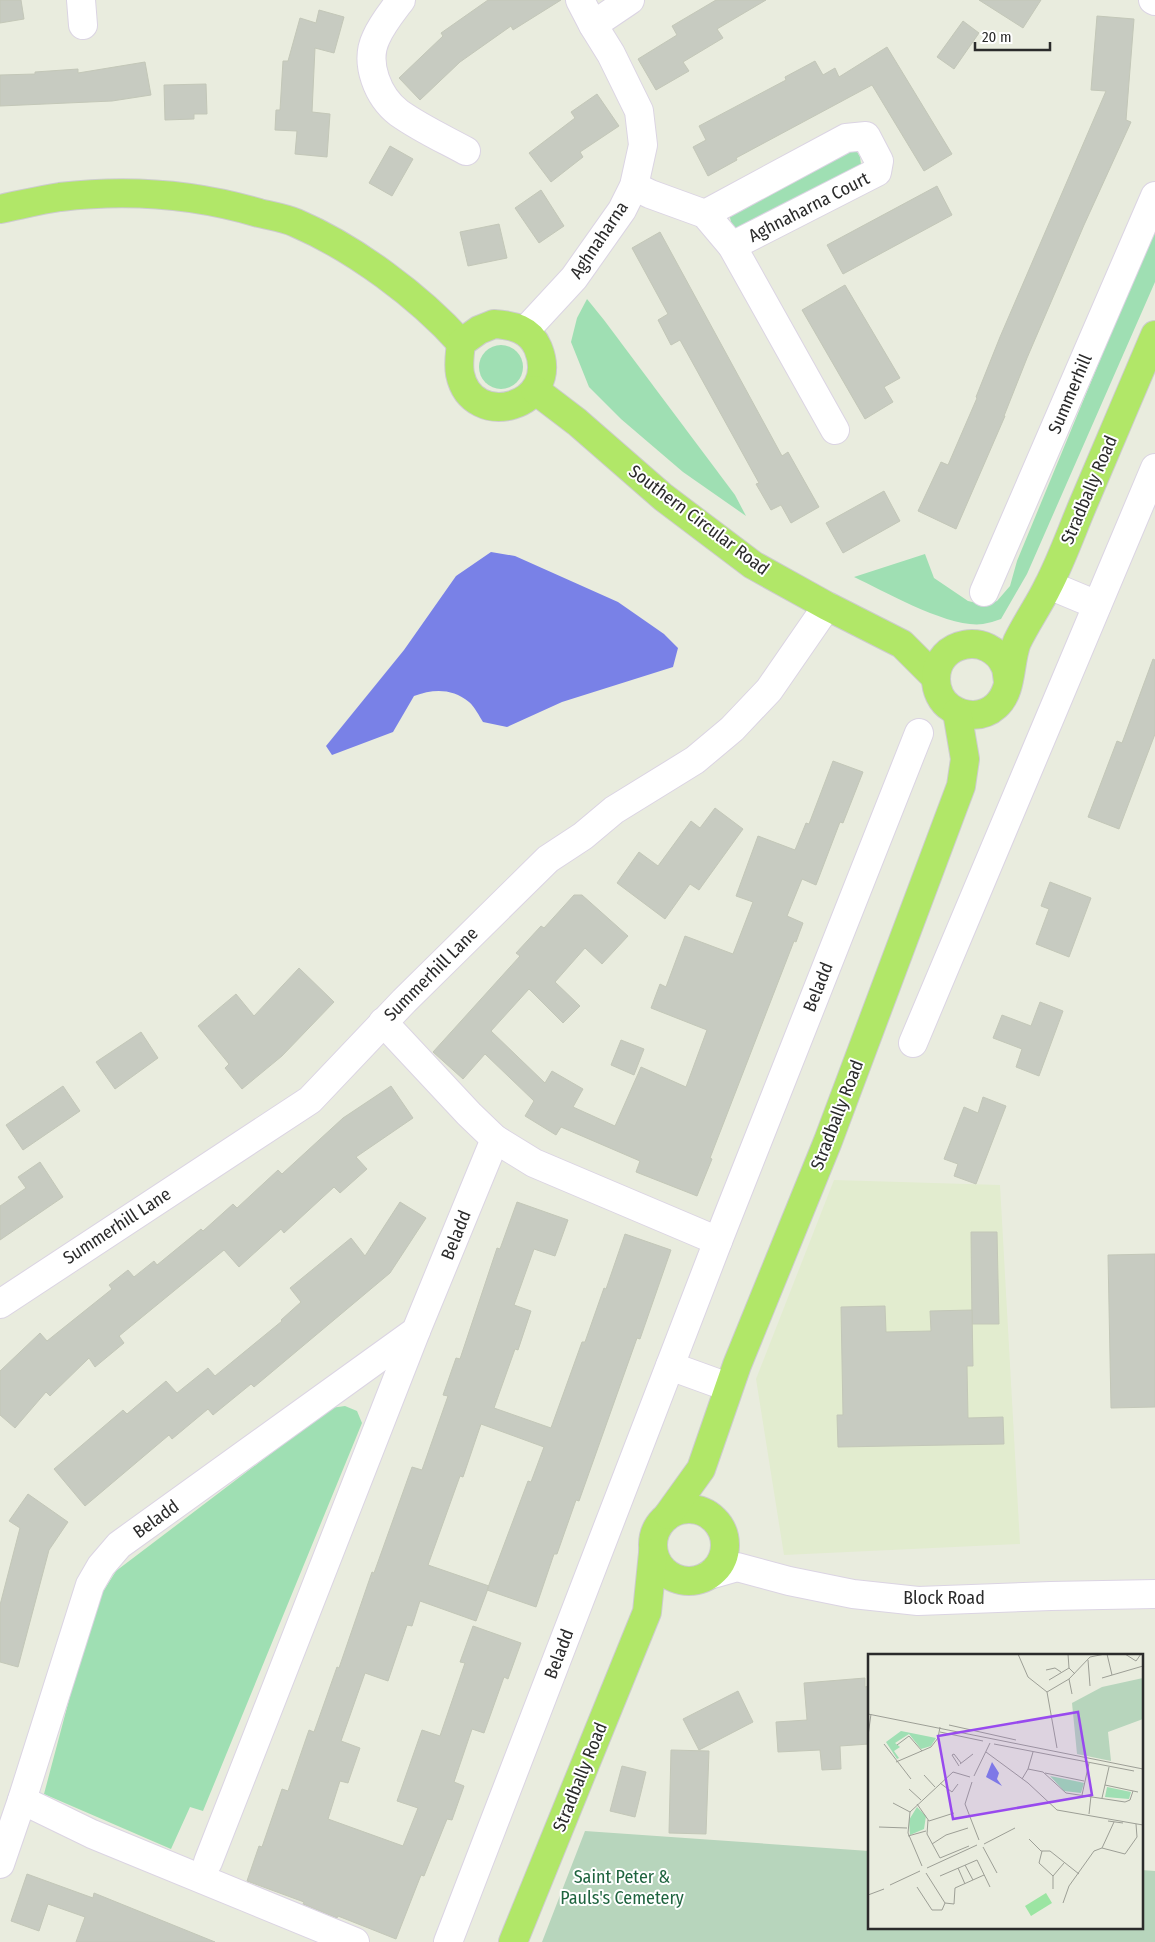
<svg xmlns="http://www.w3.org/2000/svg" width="1155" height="1942" font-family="'Fira Sans Condensed',sans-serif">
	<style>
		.education { fill: #e2eccf }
		.green { fill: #9fdfb3 }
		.cemetery { fill: #b7d5bc }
		.water { fill: #7981e7 }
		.building { fill: #c7cbc1; stroke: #c3c7b8 }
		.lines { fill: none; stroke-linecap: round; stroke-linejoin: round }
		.minor-casing { stroke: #dbd4e3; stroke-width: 30 }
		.major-casing { stroke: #ccc; stroke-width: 30 }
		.minor { stroke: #fff; stroke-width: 28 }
		.major { stroke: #b1e768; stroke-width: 28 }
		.labels { text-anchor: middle; stroke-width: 4; stroke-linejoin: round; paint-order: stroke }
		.street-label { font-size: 18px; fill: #2b2b2b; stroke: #fff }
		.park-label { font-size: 18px; fill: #1f643f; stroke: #fff }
		.inset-road { fill: none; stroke: #9d9f96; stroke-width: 1 }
		.view { fill: #984aee; fill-opacity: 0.15; stroke: #984aee; stroke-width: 2.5 }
		.inset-edge { fill: none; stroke: #2b2b2b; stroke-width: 2.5 }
	</style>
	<rect width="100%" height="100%" fill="#e9ecde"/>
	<polygon class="education" points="834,1180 1000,1185 1020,1544 784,1555 756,1379"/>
	<g class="green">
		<polygon points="855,148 860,157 861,164 858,167 742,231 733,229 729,214"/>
		<path d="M1155 227V282L1027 574 1001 619C995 621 989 623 983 624 950 629 884 591 854 577L925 554 934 578 968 601 985 605 997 601 1010 586 1017 561Z"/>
		<polygon points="587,299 604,320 735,495 746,516 683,472 621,419 589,387 571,342 577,318"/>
		<circle cx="501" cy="367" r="22"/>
		<polygon points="345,1406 357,1411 362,1423 203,1811 190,1807 171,1849 44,1794 94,1606 116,1571 331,1408"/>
	</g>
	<polygon class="cemetery" points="585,1831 869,1851 869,1928 1141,1928 1141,1870 1155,1871 1155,1942 542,1942"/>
	<path class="water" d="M491 552 515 556 618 602 664 634 678 648 673 667 562 702 507 727 483 722C479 716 475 707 469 702 452 688 433 689 414 696L393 732 332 755 326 746 404 650 456 576Z"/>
	<g class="building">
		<polygon points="0,0 21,0 24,19 0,23"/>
		<polygon points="488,0 561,0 513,30 511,26 460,62 420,100 399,78 443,36 441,33"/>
		<polygon points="716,0 766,0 717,29 723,38 683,62 689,71 656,90 638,59 677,35 672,26"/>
		<polygon points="979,0 1041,0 1023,28"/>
		<polygon points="319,10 344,17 334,53 315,48 312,112 330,114 327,157 295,154 297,131 275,130 276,110 280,110 283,61 288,61 300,18 316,23"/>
		<polygon points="1097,16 1134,19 1126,120 1131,122 1084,225 1027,358 1004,416 1005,416 956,529 918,511 941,462 948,465 977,398 976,397 1000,337 1106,91 1091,90"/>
		<polygon points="963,21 979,33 954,69 937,57"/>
		<polygon points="887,47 952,154 924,171 872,85 736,158 737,160 708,176 693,147 706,140 699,126 786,80 785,77 815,61 823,75 835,68 839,77"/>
		<polygon points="145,62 151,95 112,101 0,106 0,75 35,74 35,72 78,69 78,73"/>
		<polygon points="206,84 207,114 194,114 194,119 165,120 164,85"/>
		<polygon points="597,94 619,126 580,152 583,157 551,182 529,153 575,118 571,112"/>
		<polygon points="390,146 413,159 392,196 369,183"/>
		<polygon points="937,186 952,215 843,274 827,245"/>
		<polygon points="541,190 564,226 539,243 515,208"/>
		<polygon points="499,224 507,258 468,266 460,232"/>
		<polygon points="660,232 782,456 788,452 819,507 791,523 781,505 771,510 756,484 759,483 680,340 671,345 658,320 668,314 632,248"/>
		<polygon points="845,285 900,378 884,387 893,402 865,419 802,310"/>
		<polygon points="884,491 900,521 843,553 826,523"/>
		<polygon points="1153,659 1155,660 1155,734 1119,829 1088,817 1117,741 1122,743"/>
		<polygon points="833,761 863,772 843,823 840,822 816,885 802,879 787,916 803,923 796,942 794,941 710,1158 712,1159 697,1196 636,1172 640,1161 561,1127 556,1135 525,1116 534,1101 485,1054 463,1079 433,1052 520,956 516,953 541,926 544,928 574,895 582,895 628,936 602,964 585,948 555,982 580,1006 563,1023 529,989 491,1031 545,1083 552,1071 583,1089 573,1107 615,1126 641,1067 686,1087 707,1030 651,1008 660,984 666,987 685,936 733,954 753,902 736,896 758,836 795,850 806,823 809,824"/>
		<polygon points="715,808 743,829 699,890 690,884 665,919 617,883 639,852 658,866 691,821 700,828"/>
		<polygon points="1050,882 1091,898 1069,957 1036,944 1049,909 1041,906"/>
		<polygon points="299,968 334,1002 282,1056 242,1089 225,1068 229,1064 198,1026 236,994 254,1016"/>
		<polygon points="1040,1002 1063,1011 1039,1076 1016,1067 1022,1049 993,1038 1002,1015 1031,1026"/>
		<polygon points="141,1032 158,1058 115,1089 96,1062"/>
		<polygon points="621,1040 644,1049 634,1075 611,1065"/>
		<polygon points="63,1086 80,1111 23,1150 6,1125"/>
		<polygon points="391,1086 413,1118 356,1157 367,1169 340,1193 334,1187 284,1233 281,1229 239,1267 224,1250 119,1336 124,1343 95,1367 89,1358 50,1396 46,1392 15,1428 0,1415 0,1371 40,1333 47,1341 112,1289 109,1285 128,1270 134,1277 154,1261 157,1265 201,1229 203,1231 233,1204 237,1208 278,1170 282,1174 343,1118"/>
		<polygon points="983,1097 1006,1106 976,1184 954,1176 958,1164 944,1159 964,1107 978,1113"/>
		<polygon points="40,1162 63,1197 0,1240 0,1206 26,1188 18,1177"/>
		<polygon points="400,1202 426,1218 390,1273 254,1387 251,1384 213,1415 208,1409 172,1439 169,1435 85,1506 54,1469 123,1410 127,1414 166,1381 177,1393 208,1368 215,1376 282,1321 281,1320 301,1302 290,1288 351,1238 365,1256"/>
		<polygon points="517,1202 568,1220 555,1256 534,1249 514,1305 531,1311 518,1350 515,1349 494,1408 551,1428 582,1342 585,1342 604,1288 606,1289 625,1234 671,1250 640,1339 637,1338 579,1501 576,1500 557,1554 554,1554 536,1607 487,1590 528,1481 531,1482 544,1447 481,1424 463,1477 460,1476 428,1565 489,1586 476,1621 420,1601 412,1626 407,1625 388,1681 365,1673 341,1741 360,1748 348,1783 340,1781 328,1819 403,1846 418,1808 397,1801 422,1730 440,1736 465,1663 460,1662 473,1626 521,1643 508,1679 504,1677 484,1733 472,1729 454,1782 464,1786 452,1820 447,1819 424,1876 421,1875 396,1939 338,1916 337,1918 303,1904 304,1902 247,1881 259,1846 262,1847 282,1789 288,1791 309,1730 314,1732 337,1667 339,1668 372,1572 374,1573 412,1467 422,1470 448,1396 443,1395 456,1358 460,1359 497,1248 500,1249"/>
		<polygon points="971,1232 997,1232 999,1324 972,1324"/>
		<polygon points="1155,1254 1155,1407 1111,1408 1108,1255"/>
		<polygon points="885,1306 886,1332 931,1331 930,1311 972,1310 973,1366 967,1366 968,1418 1003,1417 1004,1444 838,1447 837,1415 843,1415 841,1307"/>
		<polygon points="28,1494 68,1522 49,1550 18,1667 0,1662 0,1605 20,1528 9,1521"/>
		<polygon points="865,1678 865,1687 869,1686 869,1744 840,1746 841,1769 822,1770 820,1750 778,1752 776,1722 807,1720 804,1683"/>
		<polygon points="738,1691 753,1722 699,1750 683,1719"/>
		<polygon points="671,1750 709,1751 706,1834 669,1833"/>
		<polygon points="622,1766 646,1772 635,1817 610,1811"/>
		<polygon points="27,1874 93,1898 94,1893 215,1942 76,1942 85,1917 48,1904 39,1931 11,1921"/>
	</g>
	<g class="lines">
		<g class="minor-casing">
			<g id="minor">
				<polyline points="81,0 83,25"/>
				<path d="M401 0C392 12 382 24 376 38 364 63 378 97 399 113 420 128 444 139 466 151"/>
				<polyline points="1153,0 1155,1"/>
				<polyline points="593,25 630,0"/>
				<polyline points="634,186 650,194 705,214 732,246 835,430"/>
				<polyline points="705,214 846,138 866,136 879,161 877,172 732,246"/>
				<polyline points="525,331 574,278 622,210 634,186 643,145 639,111 611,54 593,25 580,0"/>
				<polyline points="1049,585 1097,605"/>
				<polyline points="984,592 1155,196"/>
				<polyline points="383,1022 469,1114 495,1139 534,1163 718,1241"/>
				<polyline points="913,1043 1155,468"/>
				<polyline points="0,1304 310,1100 404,1001 548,859 583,836 614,810 695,760 732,729 769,690 827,606"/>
				<polyline points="670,1366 728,1387"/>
				<polyline points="709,1575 737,1567 789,1581 853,1594 918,1601 1051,1596 1155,1594"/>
				<polyline points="22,1800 92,1834 355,1942"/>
				<polyline points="208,1862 416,1331"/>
				<polyline points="0,1864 22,1800 90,1585 101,1566 119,1545 416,1331 495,1139"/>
				<polyline points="448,1942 718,1241 919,733"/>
			</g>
		</g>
		<g class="major-casing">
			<g id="major">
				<path d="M0 209C20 205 40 200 60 197 126 189 195 194 259 213 271 216 285 218 296 223 354 248 419 296 461 343"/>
				<path d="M494 324C512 325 530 329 538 348 562 407 472 432 460 374 458 364 460 353 461 343L479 330Z"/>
				<polyline points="535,390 577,422 663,497 753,565 827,606 902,644 936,678"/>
				<path d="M1008 681C1007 676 1007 670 1005 666 990 631 936 640 936 679 936 690 941 702 951 708 964 717 983 718 996 706 1013 691 1009 662 1017 642 1026 623 1039 605 1048 586 1062 559 1072 530 1084 502 1108 446 1131 391 1155 335"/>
				<circle cx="689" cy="1545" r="36"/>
				<polyline points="668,1515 701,1469 737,1365 828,1141 961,786 965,759 957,712"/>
				<polyline points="513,1942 647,1612 653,1553"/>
			</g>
		</g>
		<use href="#minor" class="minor"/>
		<use href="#major" class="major"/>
	</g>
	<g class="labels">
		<g class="street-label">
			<text transform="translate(809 207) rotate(-27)" y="6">Aghnaharna Court</text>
			<text transform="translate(599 240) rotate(-56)" y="6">Aghnaharna</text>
			<text transform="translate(1070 394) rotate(-67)" y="6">Summerhill</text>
			<text transform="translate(1089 490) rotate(-67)" y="6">Stradbally Road</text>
			<text transform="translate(699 520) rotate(37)" y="6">Southern Circular Road</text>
			<text transform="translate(431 974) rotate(-45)" y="6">Summerhill Lane</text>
			<text transform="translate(818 987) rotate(-68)" y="6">Beladd</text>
			<text transform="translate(837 1115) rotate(-69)" y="6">Stradbally Road</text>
			<text transform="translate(117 1226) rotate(-33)" y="6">Summerhill Lane</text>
			<text transform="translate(456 1235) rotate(-68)" y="6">Beladd</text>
			<text transform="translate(156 1519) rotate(-36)" y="6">Beladd</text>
			<text x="944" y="1604">Block Road</text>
			<text transform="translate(559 1654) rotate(-69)" y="6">Beladd</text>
			<text transform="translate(580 1777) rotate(-68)" y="6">Stradbally Road</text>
		</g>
		<g class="park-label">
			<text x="622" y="1883">Saint Peter &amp;<tspan x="622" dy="21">Pauls's Cemetery</tspan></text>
		</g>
	</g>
	<g transform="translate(868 1654)">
		<rect width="275" height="275" fill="#e9ecde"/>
		<path d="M33 77 68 84 63 92 53 95 41 80 27 89 32 93 26 97 31 104 29 105 18 88ZM182 122 212 128 216 129 213 139 196 137ZM239 133 263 138 261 145 237 143ZM49 153 58 162 56 175 42 181 41 166Z" fill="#9fdfb3"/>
		<path d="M275 24V65L240 78 243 107 209 100 204 49 234 33Z" fill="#b7d5bc"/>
		<path d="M178 239 184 249 163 262 157 252Z" fill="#9be5a2"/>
		<path d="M124 108 131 119 129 125 134 132 118 123Z" fill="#7981e7"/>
		<path class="inset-road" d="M150 0 160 23 179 38 189 94M200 0 201 14 207 20M239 0 244 21M257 0 268 7 273 0M220 6 222 32M178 16 187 14 193 18M234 24 275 12M201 25 204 40M181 26 201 14M179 38 201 25 222 3 237 0M0 60 275 115M81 71 148 86M72 78 115 87M0 82 3 60M16 90 43 125M126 90 266 117M29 91 41 82 54 97M118 98 160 129 189 156 275 171M28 108 63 93 70 84 72 73M92 110 105 100M91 112 84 101 86 100 93 109M160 115 175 118 198 139 257 148 262 146 265 137M177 119 216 127M56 121 67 133M106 122 122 89M154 125 160 115 165 98M104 128 97 150 111 186M72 129 84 138 90 130M237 131 270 138M41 135 53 146M214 141 221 109M234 144 241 113M25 149 42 158M49 150 61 167 86 159M221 160 223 142M60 166 59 180 72 204 101 192M240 167 255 169M11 173 39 174M40 182 58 177M161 185 173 197H182L211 220M64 190 78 181 100 174M116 190 147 174M115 193 129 219M234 194 246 168M174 197 171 209 185 222M97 211 105 226M54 212 40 179 42 158 85 118 102 123M59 214 109 191M90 214 97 230M58 219 77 249 86 250 87 234 116 221M72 222 109 206 122 233M22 231 52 217M49 233 64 256H74L77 249M185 235V222L196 209M0 241 16 235M195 249 201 232 226 197 234 194 257 200 269 183 268 170"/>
		<path class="view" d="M210 58 224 141 85 165 70 82Z"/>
		<rect width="275" height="275" class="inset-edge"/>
	</g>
	<path d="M975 42v8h75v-8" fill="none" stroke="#2b2b2b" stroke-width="2.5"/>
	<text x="982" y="42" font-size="15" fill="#2b2b2b" stroke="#ffffff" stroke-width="4" paint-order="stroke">20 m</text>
</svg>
